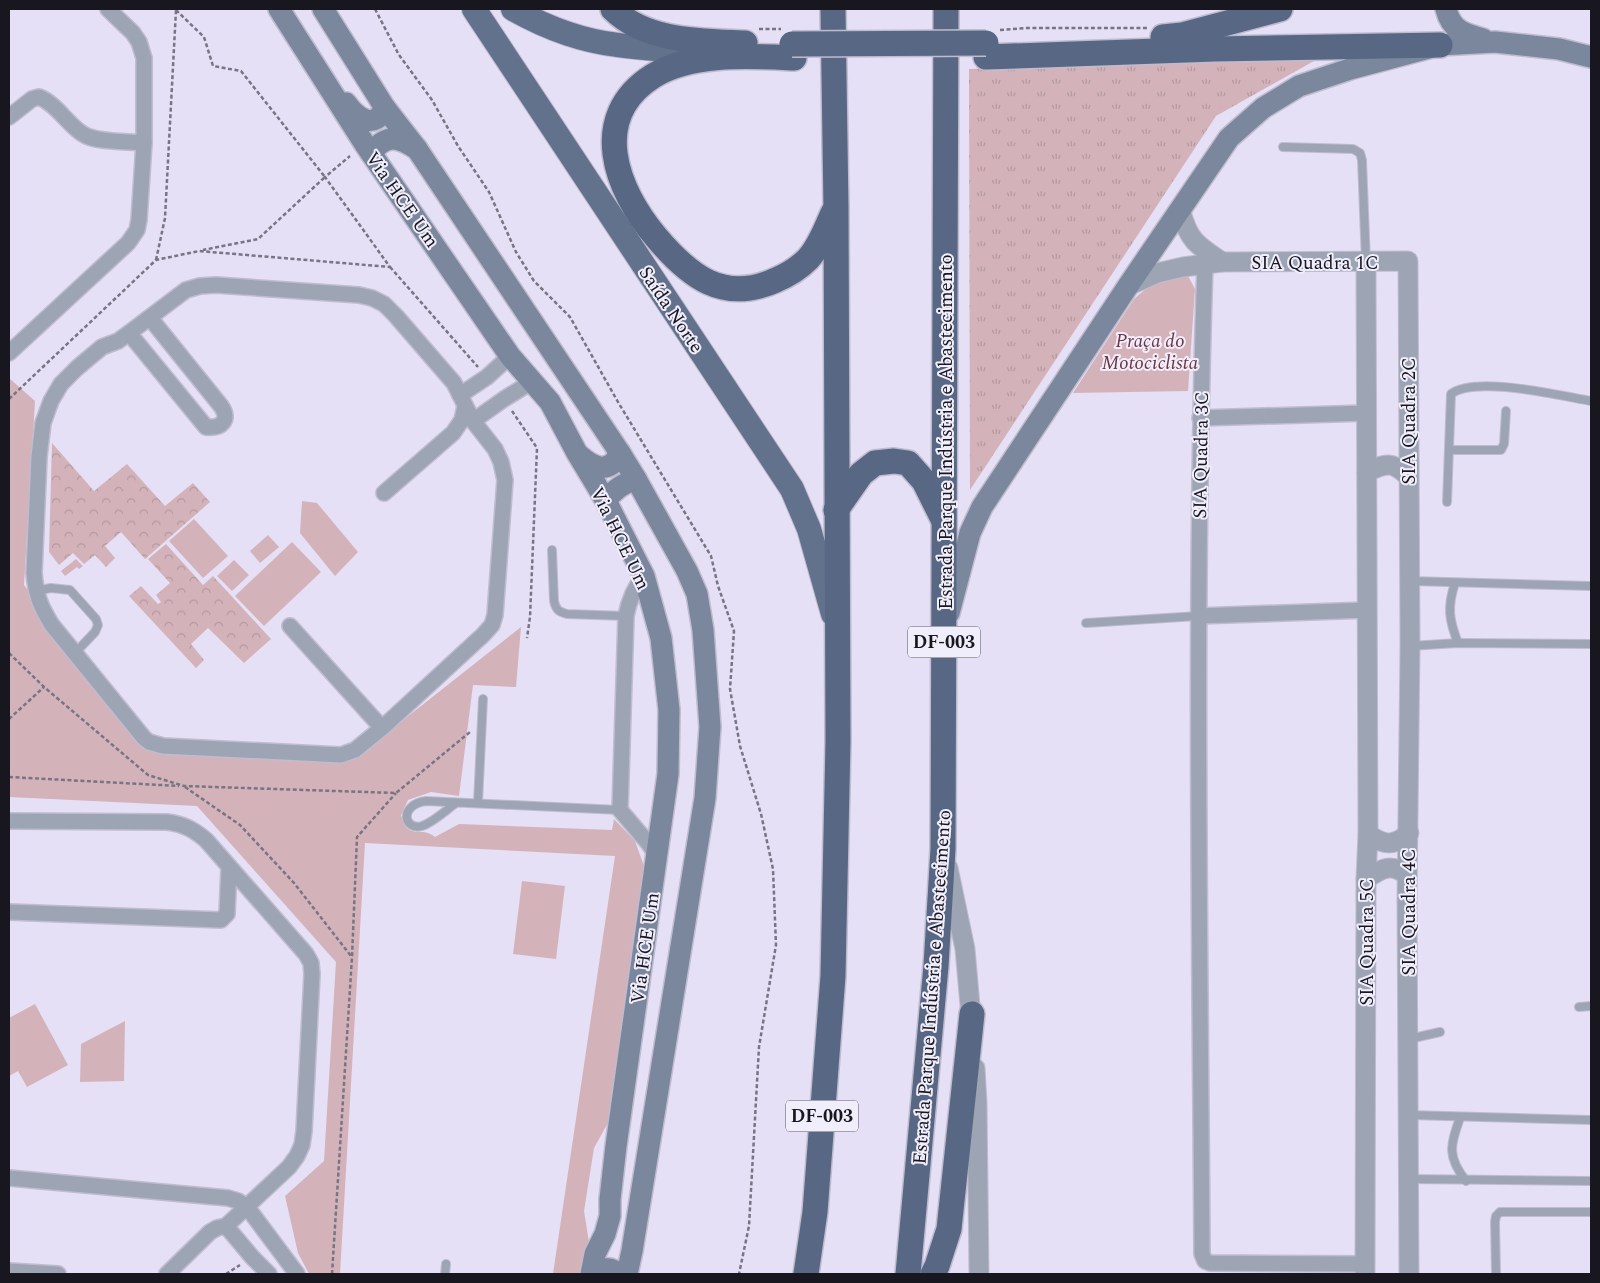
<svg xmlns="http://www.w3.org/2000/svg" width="1600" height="1283" font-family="Spectral,serif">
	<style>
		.grass { fill: url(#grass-tufts) }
		.forest { fill: url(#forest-crowns) }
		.green { fill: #d3b3b9 }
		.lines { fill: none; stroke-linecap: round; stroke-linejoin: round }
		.service-casing { stroke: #c0bccf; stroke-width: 10 }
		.minor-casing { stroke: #c0bccf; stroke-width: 18 }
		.tertiary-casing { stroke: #c0bccf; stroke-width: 21 }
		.secondary-casing { stroke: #c0bccf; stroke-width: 24 }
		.primary-casing { stroke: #c0bccf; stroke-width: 26 }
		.trunk-casing { stroke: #c0bccf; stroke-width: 28 }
		.path { stroke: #787583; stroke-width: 2.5; stroke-dasharray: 4 2.5; stroke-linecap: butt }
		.service { stroke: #9da5b5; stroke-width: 8 }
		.minor { stroke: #9da5b5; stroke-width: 15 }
		.tertiary { stroke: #9da5b5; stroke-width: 19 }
		.secondary { stroke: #7b879d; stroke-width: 21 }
		.primary { stroke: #62718c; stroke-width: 24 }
		.trunk { stroke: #586884; stroke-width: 25 }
		.trunk-bridge-casing { stroke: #c0bccf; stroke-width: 28; stroke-linecap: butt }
		.trunk-bridge { stroke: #586884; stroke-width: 25 }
		.labels { text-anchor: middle; stroke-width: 4; stroke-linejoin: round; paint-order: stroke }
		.shield { fill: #f1eefc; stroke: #595761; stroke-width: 1 }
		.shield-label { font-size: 18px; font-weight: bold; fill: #18161e }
		.street-label { font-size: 19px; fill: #18161e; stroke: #f1eefc }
		.park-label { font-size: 19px; font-style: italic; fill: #6d3341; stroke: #f1eefc }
	</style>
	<defs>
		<pattern id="grass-tufts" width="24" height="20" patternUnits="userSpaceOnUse" patternTransform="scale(1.25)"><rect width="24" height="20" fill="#d3b3b9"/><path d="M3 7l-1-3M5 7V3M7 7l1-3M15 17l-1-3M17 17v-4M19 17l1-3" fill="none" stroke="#b4999f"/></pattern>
		<pattern id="forest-crowns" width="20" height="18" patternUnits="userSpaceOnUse" patternTransform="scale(1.25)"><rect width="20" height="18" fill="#d3b3b9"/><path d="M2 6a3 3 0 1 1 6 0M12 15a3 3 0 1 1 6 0" fill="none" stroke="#b4999f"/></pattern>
	</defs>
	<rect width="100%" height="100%" fill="#e5e0f6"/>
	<polygon class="grass" points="1321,57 1216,116 970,490 969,69"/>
	<g class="forest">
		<polygon points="52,443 94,491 127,464 165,506 193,483 210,502 145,559 121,532 105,546 115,558 106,567 95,555 84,564 73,553 59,565 49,552"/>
		<polygon points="166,544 203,585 213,576 271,639 244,663 208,628 191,644 204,660 196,668 129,596 141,586 158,604 161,602 156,595 170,583 148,559"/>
	</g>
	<g class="green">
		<polygon points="1161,276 1188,276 1195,289 1188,391 1073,393 1134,299"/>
		<path d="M9 378 35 401 24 585 147 740 355 758 521 627 516 687 473 685 459 796 431 792 408 800 401 815C408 842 421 825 435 837L459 824 612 830 614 819 635 841 645 869 609 1121 594 1148 584 1211 591 1255 586 1274H553L615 856 365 843 340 1274H309L298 1253 285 1196 324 1161 336 962 197 806 9 797Z"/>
		<polygon points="302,501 317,503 358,552 335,576 300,533"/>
		<polygon points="194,519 228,556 203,578 169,541"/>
		<polygon points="268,535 279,547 260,563 250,551"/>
		<polygon points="292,542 321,572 264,626 235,596"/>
		<polygon points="76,559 83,566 79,569 77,567 65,576 61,571"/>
		<polygon points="234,560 249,575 232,591 217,576"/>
		<polygon points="522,881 565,886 556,959 513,954"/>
		<polygon points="35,1004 68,1065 27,1087 18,1071 9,1076 9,1018"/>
		<polygon points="125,1021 124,1081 80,1082 81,1044"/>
	</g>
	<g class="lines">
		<g class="service-casing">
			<g id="service">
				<polyline points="1283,147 1353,149 1360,153 1362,160 1366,262"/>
				<polyline points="1449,450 1501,450 1504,444 1506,411"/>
				<path d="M1447 502 1451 394C1475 375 1561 396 1591 401"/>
				<path d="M552 550 554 601C556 610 559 612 567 614L626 616"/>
				<polyline points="1411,581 1591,586"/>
				<path d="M1455 583C1447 607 1449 620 1458 643"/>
				<polyline points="35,591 51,588 70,590 96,619 98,625 95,632 75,653"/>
				<polyline points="1086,623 1198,616"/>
				<polyline points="1410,646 1458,643 1591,644"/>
				<polyline points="478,802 483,699"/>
				<path d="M456 803C446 810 434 822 422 826 404 831 398 805 426 801L620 810"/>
				<polyline points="1579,1007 1591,1006"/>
				<polyline points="1409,1039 1440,1032"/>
				<polyline points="1409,1115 1591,1120"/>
				<path d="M1460 1118C1450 1145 1447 1157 1466 1181"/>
				<polyline points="1409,1179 1591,1181"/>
				<polyline points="445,1274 446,1264"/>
				<polyline points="1496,1274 1495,1222 1496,1216 1500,1212 1591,1212"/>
			</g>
		</g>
		<g class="minor-casing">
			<g id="minor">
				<path d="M9 117 32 99 39 97C57 104 67 124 83 134 96 143 128 141 144 143"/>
				<path d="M1205 264C1194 594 1200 924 1202 1254L1205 1261 1210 1263 1365 1264"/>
				<path d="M216 285 359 295 372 298 384 304 396 316 454 383 473 421 495 449 501 462 505 480 495 615 492 625 483 635 382 728 355 750 341 755 163 746 149 742 144 738 52 625C40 606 36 595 34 573L39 457 43 423 51 401 61 384 77 368 102 347 118 341 129 333 186 290 200 286Z"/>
				<path d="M129 333 206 427C221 429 231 420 221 406L150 318"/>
				<polyline points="9,353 128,243 137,230 139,220 144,143 144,58 139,42 133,33 108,9"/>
				<polyline points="460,395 487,377 510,356"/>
				<polyline points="1200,418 1367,413"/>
				<polyline points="473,421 504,399 533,381"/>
				<polyline points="384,493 453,433 462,420 465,406"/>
				<path d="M644 576C634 588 629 600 626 616L620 810 649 844 657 856"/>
				<polyline points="1198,616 1367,610"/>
				<polyline points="290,626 382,728"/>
				<path d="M9 821 167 822C183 824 193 829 206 840L306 954 311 963 312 974 304 1131 302 1145 297 1156 289 1167 226 1226 217 1228 210 1232 167 1274"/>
				<polyline points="9,912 221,920 227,914 229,868"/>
				<polyline points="9,1178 228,1198 238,1201 247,1207 297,1274"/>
				<polyline points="226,1226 252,1257 269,1274"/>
				<polyline points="9,1271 58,1274"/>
			</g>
		</g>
		<g class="tertiary-casing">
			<g id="tertiary">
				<path d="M1181 212C1189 241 1197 245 1222 262"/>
				<polyline points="1128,286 1157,273 1183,267 1222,262 1408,261 1410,646 1407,901 1409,1274"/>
				<path d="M1367 472C1386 463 1392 461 1408 476"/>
				<path d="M1368 834C1383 845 1394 847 1409 833"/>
				<polyline points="948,868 965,949 972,1028"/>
				<path d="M1366 879C1382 868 1391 863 1407 875"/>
				<polyline points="975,1068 977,1102 979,1274"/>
				<polyline points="1365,1274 1366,879 1368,834 1366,262"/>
			</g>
		</g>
		<g class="secondary-casing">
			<g id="secondary">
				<polyline points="279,9 364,143 510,356 550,402 577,453 606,501 644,576 661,638 669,710 668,774 616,1146 610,1199 610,1216 605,1234 595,1254 591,1274"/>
				<polyline points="323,9 385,108 417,149 620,453 636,479 687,571 697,594 703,630 710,727 705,798 632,1251 627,1274"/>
				<path d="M1446 9C1451 30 1464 34 1483 39"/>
				<path d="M346 103C357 118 374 131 385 108"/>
				<path d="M371 153C387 133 398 137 417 149"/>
				<path d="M579 455C594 468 609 475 620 453"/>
				<path d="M606 501C614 489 623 484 636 479"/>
				<polyline points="949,613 970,533 982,507 1128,286 1229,138 1263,108 1299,86 1350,69 1440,45 1495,42 1559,49 1591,57"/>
				<path d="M592 1271C602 1269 611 1266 618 1274"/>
			</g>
		</g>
		<g class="primary-casing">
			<g id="primary">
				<polyline points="474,9 792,489 809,529 833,614"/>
				<path d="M513 9C545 27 582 41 618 45 646 49 674 50 702 52"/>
			</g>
		</g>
		<g class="trunk-casing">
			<g id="trunk">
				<path d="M613 9C646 42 701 41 745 43"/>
				<polyline points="1163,37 1182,35 1280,9"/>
				<polyline points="986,57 1215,49 1440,45"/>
				<path d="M794 58C750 56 692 52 653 76 588 117 616 190 656 237 689 276 723 304 776 280 788 275 799 268 808 259 820 246 826 228 833 213"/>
				<polyline points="836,510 861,474 875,463 894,461 908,463 924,481 943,519"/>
				<polyline points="806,1274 815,1212 833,976 838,741 836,208 833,9"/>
				<polyline points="908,1274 936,966 943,849 946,9"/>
				<polyline points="933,1274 937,1266 949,1229 972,1014"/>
			</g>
		</g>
		<g class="path">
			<polyline points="375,9 399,55 432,100 458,146 489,192 516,252 534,281 570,317 618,402 711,556 718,586 734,631 730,689 740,746 761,814 773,869 776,945 759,1047 749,1226 739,1274"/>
			<polyline points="176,10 204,37 213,66 241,71 325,177 258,239 203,250"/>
			<polyline points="759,29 781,29"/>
			<polyline points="1000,30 1027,28 1147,28"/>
			<polyline points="156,260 165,218 176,10"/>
			<polyline points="390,267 478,367"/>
			<polyline points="9,399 156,260 199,251 390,267 325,177 350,156"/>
			<polyline points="512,411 537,448 530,617 527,638"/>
			<polyline points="9,653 44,687 148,775 184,786 396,793 470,732"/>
			<polyline points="9,719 44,687"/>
			<polyline points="9,777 179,786"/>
			<polyline points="185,787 240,825 294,883 351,956"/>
			<polyline points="226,1274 240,1265"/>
			<polyline points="332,1274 352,957 357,837 396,793"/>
		</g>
		<use href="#service" class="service"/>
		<use href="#minor" class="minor"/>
		<use href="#tertiary" class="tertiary"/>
		<use href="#secondary" class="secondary"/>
		<use href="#primary" class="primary"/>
		<use href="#trunk" class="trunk"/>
		<g class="trunk-bridge-casing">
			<polyline id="trunk-bridge" points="792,44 986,43"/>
		</g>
		<use href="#trunk-bridge" class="trunk-bridge"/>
	</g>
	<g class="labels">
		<g class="shield">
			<rect x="908" y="626.5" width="72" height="31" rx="4"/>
			<rect x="786" y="1100.5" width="72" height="31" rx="4"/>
		</g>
		<g class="shield-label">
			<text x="944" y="648">DF-003</text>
			<text x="822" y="1122">DF-003</text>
		</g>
		<g class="street-label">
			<text transform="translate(403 199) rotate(55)" y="7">Via HCE Um</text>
			<text x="1315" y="269">SIA Quadra 1C</text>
			<text transform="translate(672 309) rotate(56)" y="7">Saída Norte</text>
			<text transform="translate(1408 421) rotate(-90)" y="7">SIA Quadra 2C</text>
			<text transform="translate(945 432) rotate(-90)" y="7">Estrada Parque Indústria e Abastecimento</text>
			<text transform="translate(1200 455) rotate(-89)" y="7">SIA Quadra 3C</text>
			<text transform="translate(621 538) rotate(64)" y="7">Via HCE Um</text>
			<text transform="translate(1408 912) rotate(-90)" y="7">SIA Quadra 4C</text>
			<text transform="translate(1366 942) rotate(-90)" y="7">SIA Quadra 5C</text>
			<text transform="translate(644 948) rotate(-82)" y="7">Via HCE Um</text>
			<text transform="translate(931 987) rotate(-86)" y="7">Estrada Parque Indústria e Abastecimento</text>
		</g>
		<g class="park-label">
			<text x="1150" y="347">Praça do<tspan x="1150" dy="22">Motociclista</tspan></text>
		</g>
	</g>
	<rect width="1600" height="1283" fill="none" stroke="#18161e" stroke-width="20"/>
</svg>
